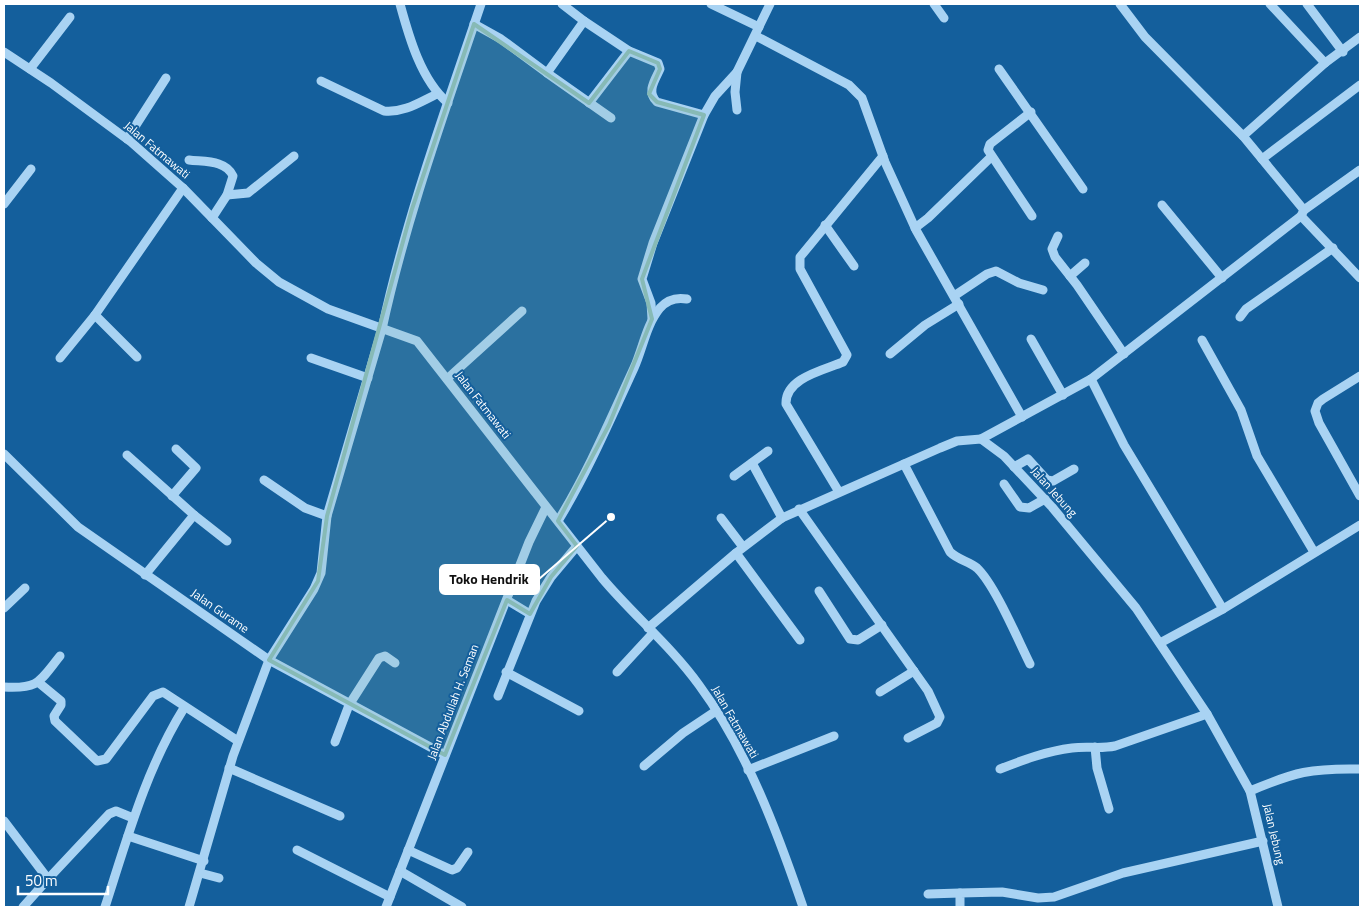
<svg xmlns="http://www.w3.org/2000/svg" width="1364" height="911" font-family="'Titillium Web',sans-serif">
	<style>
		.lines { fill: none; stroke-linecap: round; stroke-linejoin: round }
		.minor { stroke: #a9d3f3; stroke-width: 9 }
		.marked { fill: #87bab6; fill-opacity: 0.2; stroke: #87bab6; stroke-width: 4; stroke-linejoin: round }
		.labels { text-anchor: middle; stroke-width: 4; stroke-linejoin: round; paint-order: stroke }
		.street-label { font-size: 12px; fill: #fff; stroke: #145f9c }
		.leader { fill: none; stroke: #fff; stroke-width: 2 }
		.callout-dot { fill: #fff; stroke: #145f9c; stroke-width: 2 }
		.callout { fill: #fff; stroke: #fff; stroke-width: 2 }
		.callout-label { font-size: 14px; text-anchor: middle; font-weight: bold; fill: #111 }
	</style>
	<rect width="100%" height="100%" fill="#145f9c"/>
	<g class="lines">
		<g class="minor">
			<path d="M400 4C409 37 421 80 448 103"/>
			<polyline points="711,4 759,27"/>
			<polyline points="934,4 944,18"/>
			<polyline points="1120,4 1145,37 1243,136 1304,210"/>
			<polyline points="1270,4 1325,63"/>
			<polyline points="1307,4 1343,52"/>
			<path d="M584 21 629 51 658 63 660 69C655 80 646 92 657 102L704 115"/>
			<polyline points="474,24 501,39 547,73 584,21 562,4"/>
			<polyline points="756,36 849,85 862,98 885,162 916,230 1022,417"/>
			<path d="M4 52 51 83 131 142 183 188 256 263 279 282 328 309 417 341 602 578C633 615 671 646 699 685 747 750 777 831 803 907"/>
			<polyline points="30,69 70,17"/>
			<polyline points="999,69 1083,189"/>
			<polyline points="547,73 611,118"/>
			<path d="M321 81 384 111C404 113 420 102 437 94"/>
			<polyline points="589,103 629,51"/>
			<polyline points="737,110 735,92 737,72"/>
			<polyline points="1031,112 990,144 988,150 1032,216"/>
			<polyline points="1243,136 1325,63 1360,37"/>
			<polyline points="127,139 166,78"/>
			<polyline points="1262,159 1360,85"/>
			<path d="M189 160C205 162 226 160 233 176L227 195 212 218"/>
			<polyline points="227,195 248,193 294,156"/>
			<polyline points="4,204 31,169"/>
			<polyline points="1162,205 1222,278"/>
			<polyline points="1301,216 1360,278"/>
			<polyline points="825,225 854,266"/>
			<polyline points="915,228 928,218 991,157"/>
			<polyline points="1058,236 1052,249 1055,257 1077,285 1124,354"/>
			<polyline points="1070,276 1085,263"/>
			<polyline points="954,296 987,274 996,271 1019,283 1043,290"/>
			<polyline points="1240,317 1246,309 1333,248"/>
			<polyline points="652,319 651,303 642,279 653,243 704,115 715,96 737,72 770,4"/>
			<polyline points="1031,339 1063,395"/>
			<polyline points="1202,340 1241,410 1257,456 1314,552"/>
			<polyline points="890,354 925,325 959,304"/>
			<polyline points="137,357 95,315 183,188"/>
			<polyline points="60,358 95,315"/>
			<polyline points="311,358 368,378"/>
			<polyline points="1360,376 1323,399 1318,403 1315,411 1319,423 1360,496"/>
			<polyline points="447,379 522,311"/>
			<polyline points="1091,379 1124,445 1223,609"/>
			<polyline points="981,439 1091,379 1301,216 1304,210 1360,170"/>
			<polyline points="4,454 78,527 269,660 445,755"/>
			<polyline points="127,455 194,515 227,541"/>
			<polyline points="752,463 782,518"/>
			<path d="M904 464 950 552C958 560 969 561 977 568 995 585 1018 640 1030 664"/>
			<polyline points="1014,467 1028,459 1047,480 1053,481 1074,469"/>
			<polyline points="734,476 768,451"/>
			<polyline points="264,480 305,508 327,516"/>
			<polyline points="1004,484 1020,507 1029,508 1045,499"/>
			<path d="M839 492 786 404C785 378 824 370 843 362L847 355 800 269V257L883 156"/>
			<polyline points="172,496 196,468 176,449"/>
			<polyline points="799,509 928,691 940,717 937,723 908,738"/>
			<polyline points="721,518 743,547"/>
			<path d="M558 521C588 472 610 420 634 368 643 348 646 325 660 308 667 300 676 297 687 299"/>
			<polyline points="736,553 800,640"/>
			<polyline points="145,575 194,515"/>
			<polyline points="819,591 850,639 858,640 882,625"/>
			<polyline points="507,600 530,614"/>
			<polyline points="4,608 25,588"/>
			<polyline points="648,628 736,553 782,518 940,448 957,441 981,439 1004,456 1052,507 1136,608 1207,714 1250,791 1278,907"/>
			<polyline points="1160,643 1223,609 1360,525"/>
			<polyline points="506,672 579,711"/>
			<polyline points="617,672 653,633"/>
			<polyline points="38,682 61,701 61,705 54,716 55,721 97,761 106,759 153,696 163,692 238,741"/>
			<path d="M4 687C39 689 39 682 60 656"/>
			<polyline points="880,692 914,671"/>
			<polyline points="498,696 536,601 551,577 577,546"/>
			<polyline points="335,742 349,705 379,658 385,656 395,663"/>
			<polyline points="1095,747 1097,768 1109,809"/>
			<polyline points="644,766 683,733 716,711"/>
			<polyline points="229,768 340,816"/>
			<path d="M1000 769C1023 760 1047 751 1072 748 1087 746 1101 749 1115 746L1207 714"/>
			<polyline points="748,770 834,736"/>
			<path d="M1250 791C1295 772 1311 768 1360 769"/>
			<polyline points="4,821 48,879 23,907"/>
			<polyline points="128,836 204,861"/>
			<polyline points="297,850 390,897"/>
			<polyline points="408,850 452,870 457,868 468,852"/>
			<polyline points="400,871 462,907"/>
			<polyline points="200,873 219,878"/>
			<polyline points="48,879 109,814 116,811 133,818"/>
			<polyline points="928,894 960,893"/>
			<path d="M105 907C127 839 146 769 184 708"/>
			<path d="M189 907 233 756 269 660 314 589 321 573 327 516 382 329C406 218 445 111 481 4"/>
			<polyline points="386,907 529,542 546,507"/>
			<polyline points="960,907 960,893 1002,892 1038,898 1054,897 1123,873 1263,841"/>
		</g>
	</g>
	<path class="marked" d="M474 24 589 103 629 51 658 63 660 69 649 94 657 102 704 115 642 279 652 319 609 425 558 521 577 546 551 577 530 614 507 600 445 755 269 660 318 581 327 516 412 209Z"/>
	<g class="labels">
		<g class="street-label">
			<text transform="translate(157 150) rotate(40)" y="4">Jalan Fatmawati</text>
			<text transform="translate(483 405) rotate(52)" y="4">Jalan Fatmawati</text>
			<text transform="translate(1054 492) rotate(48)" y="4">Jalan Jebung</text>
			<text transform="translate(220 611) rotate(35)" y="4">Jalan Gurame</text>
			<text transform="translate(453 702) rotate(-69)" y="4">Jalan Abdullah H. Seman</text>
			<text transform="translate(735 722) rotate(60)" y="4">Jalan Fatmawati</text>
			<text transform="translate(1274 834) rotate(77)" y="4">Jalan Jebung</text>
		</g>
	</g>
	<path class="leader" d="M611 517L539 579"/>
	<circle class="callout-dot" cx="611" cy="517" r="5"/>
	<rect class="callout" x="440" y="565" width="99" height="29" rx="5"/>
	<g class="callout-label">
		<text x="489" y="584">Toko Hendrik</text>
	</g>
	<rect width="1364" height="911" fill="none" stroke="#ffffff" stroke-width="10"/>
	<path d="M18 886v8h90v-8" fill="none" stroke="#ffffff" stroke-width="2.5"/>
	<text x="25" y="886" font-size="15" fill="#ffffff" stroke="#145f9c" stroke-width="4" paint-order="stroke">50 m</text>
</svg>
